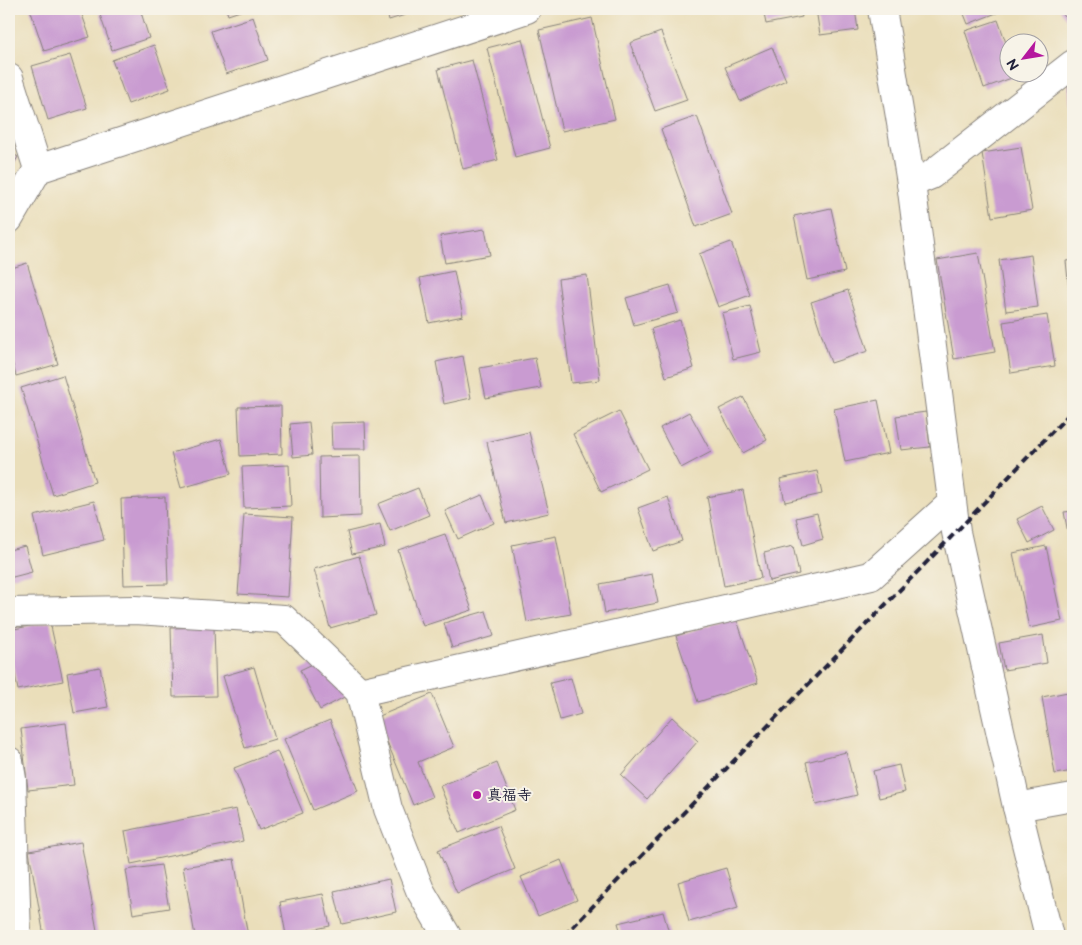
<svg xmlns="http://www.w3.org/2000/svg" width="1082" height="945" font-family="'Balsamiq Sans','Klee One',sans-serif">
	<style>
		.building { fill: #c99bd1 }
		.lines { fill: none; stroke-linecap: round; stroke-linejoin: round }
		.minor-casing { stroke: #86807a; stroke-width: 30 }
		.minor { stroke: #fff; stroke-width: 28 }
		.rail { stroke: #22223b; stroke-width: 4; stroke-dasharray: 8 4; stroke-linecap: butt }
		.poi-dot { fill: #b5179e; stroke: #f7f3e8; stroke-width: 2 }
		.labels { text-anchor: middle; stroke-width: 4; stroke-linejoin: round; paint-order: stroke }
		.poi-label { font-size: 15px; font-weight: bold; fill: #22223b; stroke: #f7f3e8; text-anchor: start }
	</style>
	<rect width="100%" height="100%" fill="#f7f3e8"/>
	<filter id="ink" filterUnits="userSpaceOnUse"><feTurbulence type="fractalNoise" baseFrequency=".02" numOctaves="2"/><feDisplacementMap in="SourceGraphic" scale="10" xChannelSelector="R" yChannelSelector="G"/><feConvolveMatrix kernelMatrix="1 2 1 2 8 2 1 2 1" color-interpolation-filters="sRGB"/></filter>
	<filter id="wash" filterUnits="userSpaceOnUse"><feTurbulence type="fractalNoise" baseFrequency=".0096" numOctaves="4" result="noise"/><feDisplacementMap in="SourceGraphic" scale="20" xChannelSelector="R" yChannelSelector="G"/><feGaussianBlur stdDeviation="1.12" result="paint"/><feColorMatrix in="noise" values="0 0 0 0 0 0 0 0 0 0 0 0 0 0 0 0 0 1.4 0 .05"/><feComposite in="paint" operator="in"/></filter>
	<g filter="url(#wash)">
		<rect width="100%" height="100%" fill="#eadeba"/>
		<g id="blocks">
			<g class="building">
				<polygon points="30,9 80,9 90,37 44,51"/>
				<polygon points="98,9 140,9 149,38 112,50"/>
				<polygon points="226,9 246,9 228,15"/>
				<polygon points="386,9 420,9 421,10 389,20"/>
				<polygon points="763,9 800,9 802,17 766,24"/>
				<polygon points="816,9 855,9 858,30 820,35"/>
				<polygon points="962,9 997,9 999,12 968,24"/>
				<polygon points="1060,9 1073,9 1073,14 1066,19"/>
				<polygon points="253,17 268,60 226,74 211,31"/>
				<polygon points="592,18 615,119 562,131 539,30"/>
				<polygon points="998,20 1010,54 1010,72 1016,72 1017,76 984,88 965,31"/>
				<polygon points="661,32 687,100 655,111 630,43"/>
				<polygon points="522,39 550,148 515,157 487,48"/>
				<polygon points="154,45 170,89 128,104 112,60"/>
				<polygon points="772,47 786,80 740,101 725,67"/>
				<polygon points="70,55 87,108 48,120 32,66"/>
				<polygon points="472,60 498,160 463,169 438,69"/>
				<polygon points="1068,78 1073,78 1073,105 1070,105"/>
				<polygon points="697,116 732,214 696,227 661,129"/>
				<polygon points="1021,147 1032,210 992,217 982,153"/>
				<polygon points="9,151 18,157 9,172"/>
				<polygon points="831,208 845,272 807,280 794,216"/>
				<polygon points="485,229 490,255 445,263 440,236"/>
				<polygon points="731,242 750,295 718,307 699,254"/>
				<polygon points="978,253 995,352 954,359 937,260"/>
				<polygon points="1031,255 1038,307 1006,311 999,260"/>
				<polygon points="1073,260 1073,309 1071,309 1066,261"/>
				<polygon points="27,263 58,364 16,376 9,350 9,269"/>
				<polygon points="454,271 463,316 429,323 420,278"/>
				<polygon points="587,275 600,380 571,383 558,279"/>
				<polygon points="670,285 678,313 634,325 626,298"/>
				<polygon points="848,290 868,351 831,363 811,302"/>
				<polygon points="750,306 761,352 733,359 722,313"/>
				<polygon points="1047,315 1055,366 1011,373 1003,322"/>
				<polygon points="680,320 694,368 666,377 651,329"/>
				<polygon points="463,356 471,398 444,404 436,362"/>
				<polygon points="535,358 541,388 486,398 480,368"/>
				<polygon points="63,375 95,482 53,495 21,388"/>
				<polygon points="743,397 767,440 743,453 719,409"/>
				<polygon points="878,400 889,453 845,462 834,409"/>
				<polygon points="281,406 282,454 240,456 238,407"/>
				<polygon points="619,411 648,469 601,492 573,434"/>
				<polygon points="689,412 711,452 681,468 660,428"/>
				<polygon points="926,412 930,447 901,450 896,416"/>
				<polygon points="309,422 312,455 293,457 290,424"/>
				<polygon points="365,422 366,449 332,449 331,423"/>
				<polygon points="529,432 549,513 506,523 487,442"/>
				<polygon points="221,439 231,474 181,488 171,453"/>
				<polygon points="360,456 361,516 320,518 319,457"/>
				<polygon points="289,465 291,506 244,508 242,467"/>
				<polygon points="817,471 822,494 785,502 780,479"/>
				<polygon points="418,488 429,515 390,531 378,504"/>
				<polygon points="743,490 761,578 724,586 707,497"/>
				<polygon points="482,495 494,523 458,539 445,511"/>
				<polygon points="165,497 168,584 124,585 121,499"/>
				<polygon points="668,497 682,541 653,551 638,508"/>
				<polygon points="94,501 104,540 43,555 34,516"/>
				<polygon points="1042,506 1054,530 1029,543 1017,519"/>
				<polygon points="1073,511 1073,554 1072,554 1064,512"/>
				<polygon points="817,513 823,539 803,545 796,518"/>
				<polygon points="244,514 293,517 288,597 238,594"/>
				<polygon points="380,524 385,547 352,554 347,532"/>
				<polygon points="445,534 472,610 423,626 398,550"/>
				<polygon points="556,536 571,614 527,622 512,545"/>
				<polygon points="25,546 32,572 9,578 9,550"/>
				<polygon points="793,546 799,574 769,581 764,553"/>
				<polygon points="1046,546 1062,621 1029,628 1013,553"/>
				<polygon points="359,556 376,615 330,628 314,569"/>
				<polygon points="652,574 658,603 605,613 600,584"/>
				<polygon points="486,611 494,636 452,648 444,623"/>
				<polygon points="736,617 758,683 698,702 676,636"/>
				<polygon points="50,622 63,681 18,690 9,646 9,630"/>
				<polygon points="214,627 216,696 173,697 171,628"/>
				<polygon points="1043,635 1047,663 1004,670 999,643"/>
				<polygon points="323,659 350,694 320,710 300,670"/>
				<polygon points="100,667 108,707 74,713 67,673"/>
				<polygon points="254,667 275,739 245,748 223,676"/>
				<polygon points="571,678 581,714 560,720 550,683"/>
				<polygon points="1073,691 1073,771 1055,774 1042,697"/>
				<polygon points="432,694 454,747 418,762 432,797 413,805 377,717"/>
				<polygon points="672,717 698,741 647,799 621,775"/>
				<polygon points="330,720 358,791 313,810 284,739"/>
				<polygon points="66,723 74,785 28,790 21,729"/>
				<polygon points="277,751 303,813 259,830 234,768"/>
				<polygon points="846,752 857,795 816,805 806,762"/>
				<polygon points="497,763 515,810 459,833 440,786"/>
				<polygon points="899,765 905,792 879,798 873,771"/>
				<polygon points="236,809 243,841 131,864 125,831"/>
				<polygon points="498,826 515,869 457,893 438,850"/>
				<polygon points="81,842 98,936 44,936 29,851"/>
				<polygon points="234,859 248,936 195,936 183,867"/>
				<polygon points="561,860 577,900 538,916 521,877"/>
				<polygon points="161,865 169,908 133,914 126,870"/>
				<polygon points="726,868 738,908 689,922 678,882"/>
				<polygon points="389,879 396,912 342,924 334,891"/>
				<polygon points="323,894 330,926 286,935 280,902"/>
				<polygon points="663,912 670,936 622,936 618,923"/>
			</g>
		</g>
	</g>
	<g filter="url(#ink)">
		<use href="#blocks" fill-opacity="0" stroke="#86807a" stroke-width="1"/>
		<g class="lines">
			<g class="minor-casing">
				<g id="minor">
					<polyline points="882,9 911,183 956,532 1017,807 1049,936"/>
					<polyline points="9,78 38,169"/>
					<polyline points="911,183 931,175 1073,64"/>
					<polyline points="9,219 38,169 527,9"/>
					<polyline points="9,612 135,610 284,619 360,692 388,809 420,890 447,936"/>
					<polyline points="360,692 871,576 952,503"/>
					<polyline points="9,761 12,779 17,936"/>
					<polyline points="1017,807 1073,797"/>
				</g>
			</g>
			<use href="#minor" class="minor"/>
			<polyline class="rail" points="564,936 956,532 1073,410"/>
		</g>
	</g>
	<circle class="poi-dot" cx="477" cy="795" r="5"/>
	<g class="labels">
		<g class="poi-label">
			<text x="487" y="800">真福寺</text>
		</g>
	</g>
	<rect width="1082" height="945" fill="none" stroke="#f7f3e8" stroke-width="30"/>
	<g transform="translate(1024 58) rotate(239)"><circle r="24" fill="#f7f3e8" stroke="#a29fa3"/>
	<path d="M0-4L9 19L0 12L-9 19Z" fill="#b5179e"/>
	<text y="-8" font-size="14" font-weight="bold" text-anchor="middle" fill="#22223b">N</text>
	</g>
</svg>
